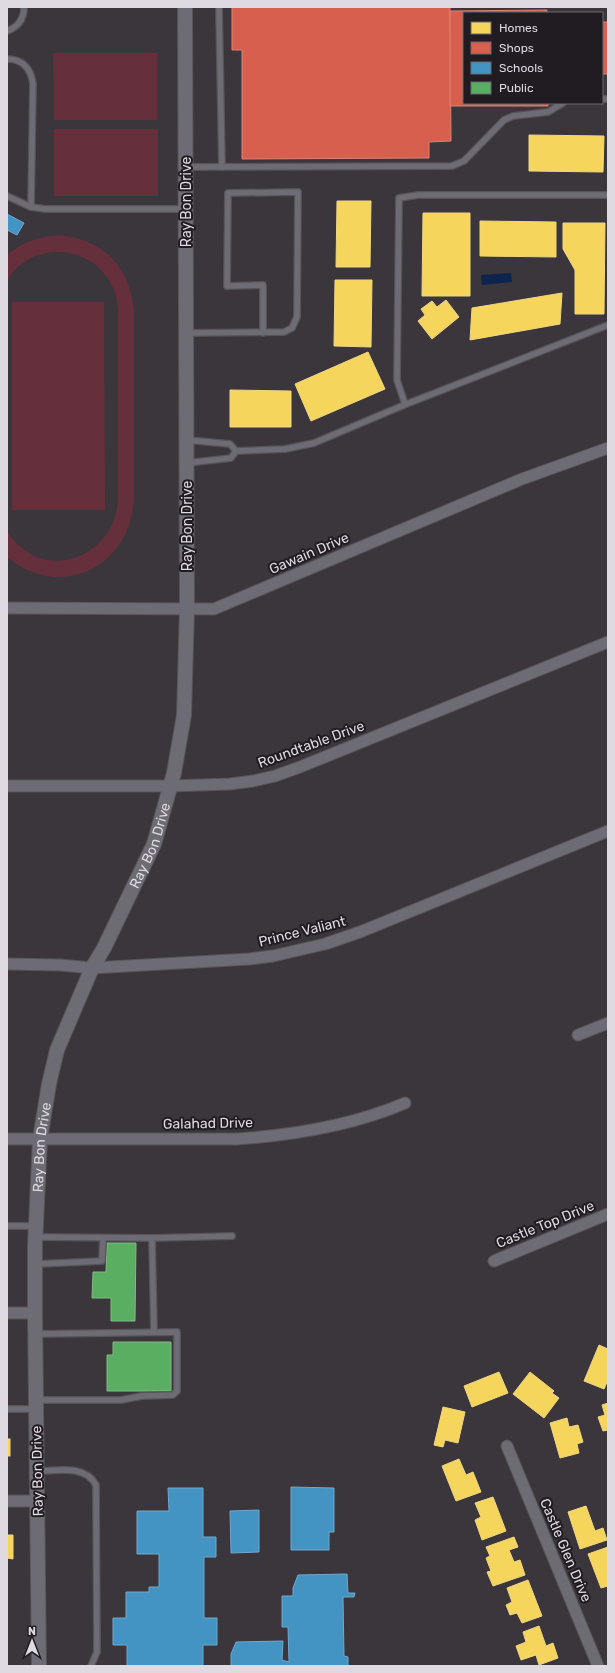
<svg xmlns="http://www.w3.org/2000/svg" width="615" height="1673" font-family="Rubik,sans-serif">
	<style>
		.green { fill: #662f3c }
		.water { fill: #0d244f }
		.homes { fill: #f6d55c; stroke: #efd684 }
		.shops { fill: #d6604d; stroke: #d98479 }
		.schools { fill: #4393c3; stroke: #72a8cc }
		.public { fill: #5aae61; stroke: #82bb87 }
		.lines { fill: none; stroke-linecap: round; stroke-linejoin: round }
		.service-casing { stroke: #575458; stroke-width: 8 }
		.minor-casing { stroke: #575458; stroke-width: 13 }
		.tertiary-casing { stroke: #575458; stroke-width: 16 }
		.service { stroke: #6d6c74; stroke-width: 5.5 }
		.minor { stroke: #6d6c74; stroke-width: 11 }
		.tertiary { stroke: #6d6c74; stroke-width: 14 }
		.labels { text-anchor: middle; stroke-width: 4; stroke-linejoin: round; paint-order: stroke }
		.street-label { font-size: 14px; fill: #dfd9e1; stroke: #201c21 }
	</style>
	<rect width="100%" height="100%" fill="#3a363b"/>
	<g class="green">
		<polygon points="53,53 157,53 157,120 54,120"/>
		<rect x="54" y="129" width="104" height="67"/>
		<path d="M58 235C103 239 130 266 134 311V501C129 568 60 601 7 557V531C40 584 113 561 118 501V311C117 301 116 292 111 284 90 243 31 241 7 280V255C22 242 38 237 58 235Z"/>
		<polygon points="12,302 104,302 105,510 12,510"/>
	</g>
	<polygon class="water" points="511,273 512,282 482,285 481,275"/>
	<g class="homes">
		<polygon points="529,135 604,136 603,172 529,171"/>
		<polygon points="337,201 371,201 370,267 336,267"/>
		<polygon points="423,213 470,213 470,296 422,296"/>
		<polygon points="480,221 556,222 556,257 480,256"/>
		<polygon points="563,223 605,223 604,314 575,314 575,270 563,249"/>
		<polygon points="335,280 372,280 371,347 334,346"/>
		<polygon points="562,293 560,324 470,340 472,308"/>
		<polygon points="446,300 459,317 432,339 418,321 425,315 421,309 432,301 437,307"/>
		<polygon points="368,352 385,389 311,421 295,384"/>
		<polygon points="230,390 291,391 291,427 230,427"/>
		<polygon points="599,1345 608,1349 608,1380 604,1389 584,1381"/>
		<polygon points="499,1372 508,1393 472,1407 464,1386"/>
		<polygon points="530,1372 554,1391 552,1393 559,1398 544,1418 513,1394"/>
		<polygon points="608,1403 608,1430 603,1431 598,1417 605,1415 602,1405"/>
		<polygon points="443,1407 465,1412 458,1443 445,1440 443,1447 434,1445"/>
		<polygon points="567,1418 569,1427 578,1425 583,1442 577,1444 579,1453 560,1458 550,1423"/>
		<rect x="7" y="1439" width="3" height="17"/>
		<polygon points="459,1459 466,1475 473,1472 481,1492 456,1501 442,1466"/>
		<polygon points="493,1497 506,1531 482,1540 475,1520 481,1517 475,1503"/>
		<polygon points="586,1506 595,1531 603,1528 607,1540 580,1549 568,1512"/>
		<polygon points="7,1535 13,1535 13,1559 7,1558"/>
		<polygon points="514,1537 518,1547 509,1550 514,1562 520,1560 525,1575 493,1586 487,1572 491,1571 486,1558 490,1556 486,1547"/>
		<polygon points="608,1547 608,1586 601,1588 588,1554"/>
		<polygon points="528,1580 542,1616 522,1623 517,1613 510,1615 506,1605 512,1602 507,1588"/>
		<polygon points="539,1626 546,1646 553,1643 558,1658 539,1665 536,1655 521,1660 516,1646 526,1642 523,1632"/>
	</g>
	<g class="shops">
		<polygon points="232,7 450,7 451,141 429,142 429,158 242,159 242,50 232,50"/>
		<polygon points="547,10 547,13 464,13 464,103 548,103 548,106 450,106 450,11"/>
		<rect x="602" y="22" width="6" height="52"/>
	</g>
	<g class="schools">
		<polygon points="7,214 24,223 17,235 7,230"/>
		<polygon points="291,1487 334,1488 334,1532 329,1532 329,1550 291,1550"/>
		<polygon points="168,1488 203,1488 203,1537 216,1537 216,1557 204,1557 204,1618 217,1618 217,1645 203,1645 203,1666 127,1666 127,1645 113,1645 113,1618 126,1618 126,1592 149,1592 149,1587 159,1587 159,1554 137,1554 137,1511 169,1511"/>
		<polygon points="259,1510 259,1552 231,1553 230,1511"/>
		<polygon points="347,1574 348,1593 355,1593 354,1597 343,1597 344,1656 348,1657 348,1666 231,1666 231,1654 236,1642 283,1641 282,1660 289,1662 288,1627 282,1627 282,1596 293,1596 293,1588 298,1575"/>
	</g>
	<g class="public">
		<polygon points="107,1243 136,1243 135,1321 111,1321 111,1298 92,1298 93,1272 106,1272"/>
		<polygon points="113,1342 171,1342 171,1391 107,1391 107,1355 113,1355"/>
	</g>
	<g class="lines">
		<g class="service-casing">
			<g id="service">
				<polyline points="219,7 222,167"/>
				<path d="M7 31C18 27 24 19 24 7"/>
				<path d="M7 59C23 59 31 69 33 84L31 207"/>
				<polyline points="602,99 608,99"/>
				<polyline points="186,167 452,166 464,161 504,120 513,116 548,112 563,103"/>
				<polyline points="7,196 31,207 45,209 186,209"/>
				<polyline points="186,333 284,332 292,328 297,317 298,192 228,193 227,286 263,285 263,333"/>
				<polyline points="405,404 397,380 399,198 418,195 608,195"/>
				<polyline points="187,440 230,444 236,451 285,449 314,443 404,405 608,325"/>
				<polyline points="187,463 231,458 236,451"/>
				<polyline points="7,1226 35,1226"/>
				<polyline points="36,1237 152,1238 232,1236"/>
				<polyline points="152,1238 154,1332"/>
				<polyline points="36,1264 102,1261 103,1238"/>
				<polyline points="35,1334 177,1332 177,1391 173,1395 142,1396 121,1400 37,1400"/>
				<polyline points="7,1409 37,1409"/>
				<path d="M38 1471C57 1471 85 1464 96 1485L97 1652 91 1666"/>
			</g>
		</g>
		<g class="minor-casing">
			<g id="minor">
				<polyline points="7,608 214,609 522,479 608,448"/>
				<polyline points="7,786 170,786 230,784 253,781 275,776 300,767 608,642"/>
				<polyline points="7,964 60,965 92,968 249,959 273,956 325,944 360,932 608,831"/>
				<polyline points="578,1035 608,1023"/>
				<path d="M7 1139H237C294 1135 352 1126 405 1103"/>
				<polyline points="494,1261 608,1214"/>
				<polyline points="7,1313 35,1313"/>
				<polyline points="507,1446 598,1666"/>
				<polyline points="7,1501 38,1501"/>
			</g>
		</g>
		<g class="tertiary-casing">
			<g id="tertiary">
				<path id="s1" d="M39 1666 35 1313V1245L40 1139 49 1084 57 1050 92 968 104 948 154 844 174 773 184 715 187 608 185 7"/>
			</g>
		</g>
		<use href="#service" class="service"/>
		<use href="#minor" class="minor"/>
		<use href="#tertiary" class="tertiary"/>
	</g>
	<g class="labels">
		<g class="street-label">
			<text transform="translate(186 202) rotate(-90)" y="5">Ray Bon Drive</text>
			<text transform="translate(187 526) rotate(-90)" y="5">Ray Bon Drive</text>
			<text transform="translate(309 553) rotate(-23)" y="5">Gawain Drive</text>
			<text transform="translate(311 744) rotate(-20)" y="5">Roundtable Drive</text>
			<text dy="5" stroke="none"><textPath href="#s1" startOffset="843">Ray Bon Drive</textPath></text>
			<text transform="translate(302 931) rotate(-14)" y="5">Prince Valiant</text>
			<text transform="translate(208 1123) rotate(-1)" y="5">Galahad Drive</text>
			<text dy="5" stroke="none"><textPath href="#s1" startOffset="519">Ray Bon Drive</textPath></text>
			<text transform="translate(545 1224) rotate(-22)" y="5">Castle Top Drive</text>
			<text transform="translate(37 1471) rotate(-91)" y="5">Ray Bon Drive</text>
			<text transform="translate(566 1550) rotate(67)" y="5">Castle Glen Drive</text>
		</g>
	</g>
	<rect width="615" height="1673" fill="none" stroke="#dfd9e1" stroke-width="16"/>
	<rect x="463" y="12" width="140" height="92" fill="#201c21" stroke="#6c686e"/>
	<rect x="471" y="22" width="20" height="12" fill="#f6d55c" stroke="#6c686e"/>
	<text x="499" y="32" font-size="12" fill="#dfd9e1">Homes</text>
	<rect x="471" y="42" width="20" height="12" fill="#d6604d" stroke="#6c686e"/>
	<text x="499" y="52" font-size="12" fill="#dfd9e1">Shops</text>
	<rect x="471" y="62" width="20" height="12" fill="#4393c3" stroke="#6c686e"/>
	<text x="499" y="72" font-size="12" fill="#dfd9e1">Schools</text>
	<rect x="471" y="82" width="20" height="12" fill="#5aae61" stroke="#6c686e"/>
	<text x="499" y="92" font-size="12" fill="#dfd9e1">Public</text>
	<g transform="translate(32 1641)" stroke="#201c21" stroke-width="3" paint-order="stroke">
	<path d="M0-3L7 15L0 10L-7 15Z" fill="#dfd9e1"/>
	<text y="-6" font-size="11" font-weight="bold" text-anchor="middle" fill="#dfd9e1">N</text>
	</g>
</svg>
